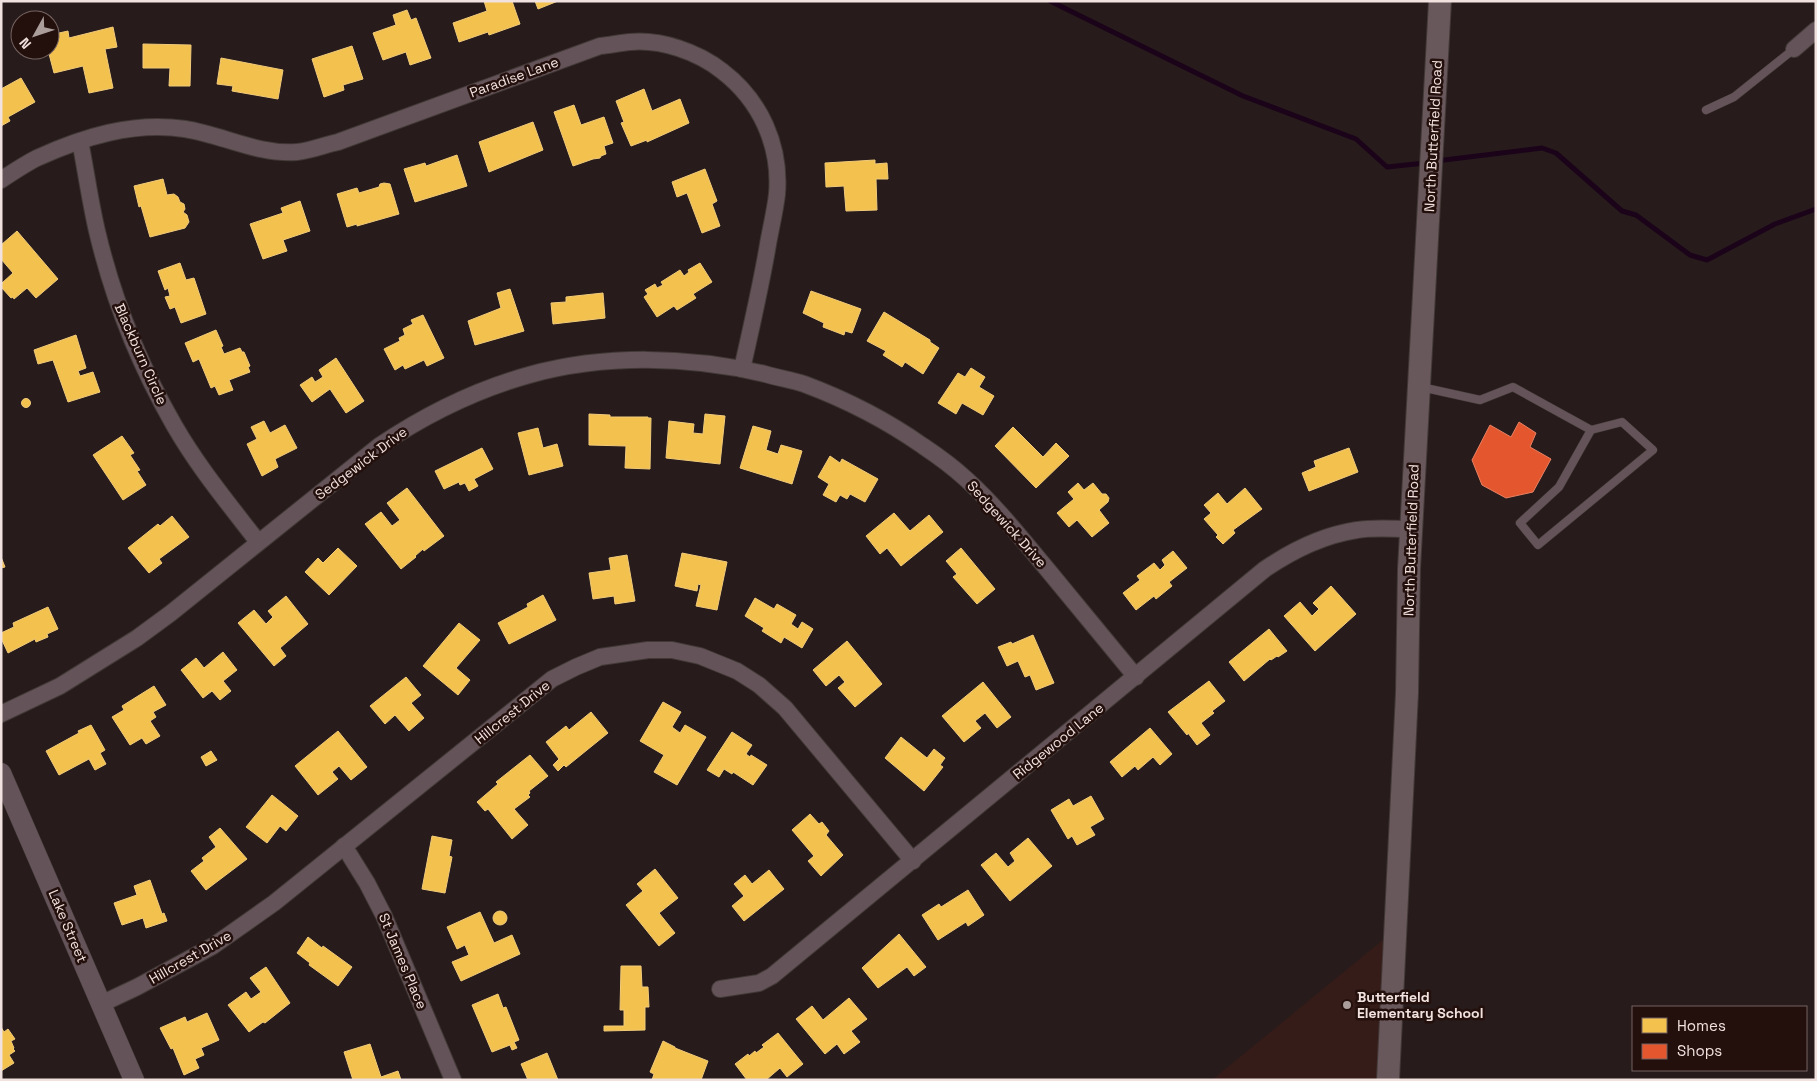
<svg xmlns="http://www.w3.org/2000/svg" width="1817" height="1081" font-family="'Space Grotesk',sans-serif">
	<style>
		.built { fill: #361c18 }
		.homes { fill: #f2c14e; stroke: #f2cb7a }
		.shops { fill: #e4572e; stroke: #e88163 }
		.lines { fill: none; stroke-linecap: round; stroke-linejoin: round }
		.stream { stroke: #1b031a; stroke-width: 5 }
		.service-casing { stroke: #423937; stroke-width: 9 }
		.minor-casing { stroke: #423937; stroke-width: 18 }
		.tertiary-casing { stroke: #423937; stroke-width: 21 }
		.secondary-casing { stroke: #423937; stroke-width: 24 }
		.service { stroke: #645459; stroke-width: 8 }
		.minor { stroke: #645459; stroke-width: 16 }
		.tertiary { stroke: #645459; stroke-width: 20 }
		.secondary { stroke: #68575b; stroke-width: 22 }
		.poi-dot { fill: #aa9d9a; stroke: #230f0c; stroke-width: 2 }
		.labels { text-anchor: middle; stroke-width: 5; stroke-linejoin: round; paint-order: stroke }
		.street-label { font-size: 14px; fill: #f1e2df; stroke: #230f0c }
		.poi-label { font-size: 14px; font-weight: bold; fill: #f1e2df; stroke: #230f0c; text-anchor: start }
	</style>
	<rect width="100%" height="100%" fill="#271c1b"/>
	<polygon class="built" points="1395,930 1388,1080 1212,1080"/>
	<g class="homes">
		<polygon points="484,1 512,1 520,24 489,35 488,32 459,42 453,23 487,11"/>
		<polygon points="535,1 558,1 538,9"/>
		<polygon points="407,10 411,20 416,18 431,58 410,65 406,52 383,60 373,33 396,25 393,15"/>
		<polygon points="113,27 117,47 105,49 113,88 89,93 83,66 54,73 48,50 50,50 50,35 68,31 69,38"/>
		<polygon points="143,44 191,45 190,86 169,86 170,68 143,68"/>
		<polygon points="352,46 363,79 343,85 344,90 324,97 312,59"/>
		<polygon points="221,58 283,70 278,99 232,91 233,86 217,84"/>
		<polygon points="21,78 35,102 8,117 10,121 1,126 1,89"/>
		<polygon points="644,89 652,111 680,99 689,123 647,142 647,140 631,146 621,123 624,122 616,101"/>
		<polygon points="574,105 581,125 604,117 613,143 604,146 606,154 601,156 600,158 593,159 573,166 554,112"/>
		<polygon points="533,122 543,150 489,172 479,142"/>
		<polygon points="457,155 467,186 415,202 404,169 425,163 426,166"/>
		<polygon points="875,160 875,164 887,163 888,179 876,179 877,210 846,211 844,186 826,187 825,163"/>
		<polygon points="705,169 717,201 712,204 720,226 702,233 687,193 677,197 672,182"/>
		<polygon points="163,179 167,195 174,194 178,197 180,202 184,204 185,209 183,212 187,215 189,222 185,228 150,237 141,206 139,207 134,186"/>
		<polygon points="384,183 390,184 399,214 357,226 357,224 347,227 337,194 357,188 359,193 379,187 380,184"/>
		<polygon points="300,201 310,231 283,240 287,251 263,259 250,224 283,213 281,208"/>
		<polygon points="17,231 58,279 36,298 27,288 14,299 13,297 11,298 1,287 3,284 2,283 13,273 1,259 1,245"/>
		<polygon points="180,263 186,280 194,278 206,314 181,323 175,307 170,309 165,297 170,296 168,288 165,290 158,271"/>
		<polygon points="700,263 712,282 693,294 696,298 677,310 674,306 657,317 644,297 648,294 645,290 655,284 657,288 663,285 661,282 680,270 684,276 689,272 688,270"/>
		<polygon points="510,289 524,331 475,345 468,321 501,308 497,293"/>
		<polygon points="811,291 861,309 852,333 845,331 844,335 823,327 824,323 803,313"/>
		<polygon points="603,293 605,318 553,324 551,303 566,302 566,297"/>
		<polygon points="884,312 930,340 930,342 939,348 923,374 905,362 902,367 883,355 886,351 867,341"/>
		<polygon points="423,315 444,358 427,366 424,360 405,369 403,365 395,370 384,349 400,341 399,338 405,335 403,329 413,324 411,320"/>
		<polygon points="216,330 223,346 221,347 224,354 240,348 242,352 244,352 250,366 248,367 250,372 229,380 233,390 219,395 215,386 211,388 199,359 193,362 185,343"/>
		<polygon points="76,335 86,368 78,371 80,376 93,372 100,392 68,402 53,360 38,364 34,350"/>
		<polygon points="336,358 364,401 346,413 330,389 312,402 300,385 312,377 315,382 323,377 319,370"/>
		<polygon points="971,368 985,377 979,387 994,396 983,415 962,403 956,414 938,403 958,373 965,377"/>
		<circle cx="26" cy="403" r="4.5"/>
		<polygon points="589,414 610,415 610,417 648,417 648,418 651,418 650,469 625,468 626,446 589,445"/>
		<polygon points="705,414 725,416 720,464 666,458 669,421 694,424 693,433 703,434"/>
		<polygon points="264,421 270,433 285,425 297,448 275,459 278,467 262,476 247,444 257,439 251,427"/>
		<polygon points="753,426 771,431 766,450 778,454 781,445 802,451 792,484 740,468"/>
		<polygon points="1013,427 1043,457 1056,443 1069,456 1036,488 995,446"/>
		<polygon points="538,428 543,448 557,444 563,466 529,475 518,433"/>
		<polygon points="122,436 134,453 130,455 140,470 137,471 146,485 123,500 93,455"/>
		<polygon points="482,448 493,469 474,479 478,486 469,491 465,483 460,485 459,482 444,489 435,471"/>
		<polygon points="1349,448 1358,472 1309,491 1302,473 1316,467 1314,461"/>
		<polygon points="830,456 840,463 842,459 878,479 865,502 850,494 847,499 840,495 836,502 823,495 829,484 818,477"/>
		<polygon points="1078,483 1084,490 1093,483 1102,494 1106,494 1109,498 1108,502 1099,510 1109,523 1092,537 1077,520 1069,527 1057,513 1074,499 1068,492"/>
		<polygon points="407,488 444,536 424,551 423,549 415,556 416,557 401,569 365,524 381,512 392,526 400,520 387,503"/>
		<polygon points="1245,488 1262,509 1233,530 1235,533 1223,544 1216,537 1218,535 1204,519 1211,513 1204,505 1218,493 1227,504"/>
		<polygon points="894,513 910,531 929,515 943,532 901,566 887,548 880,554 866,536"/>
		<polygon points="172,516 189,537 159,559 162,563 149,573 128,548 158,524 160,526"/>
		<polygon points="338,548 357,566 329,595 305,572 318,558 323,563"/>
		<polygon points="961,548 995,589 977,604 953,577 957,574 946,561"/>
		<polygon points="1173,551 1187,568 1169,582 1172,586 1156,599 1154,596 1136,610 1123,593 1140,580 1137,576 1154,563 1160,570 1165,565 1162,560"/>
		<polygon points="682,553 727,562 717,610 696,606 701,585 698,584 697,591 675,586"/>
		<polygon points="627,555 635,601 615,604 614,596 593,599 589,573 611,570 609,558"/>
		<polygon points="1,557 5,567 1,568"/>
		<polygon points="1331,586 1356,614 1315,651 1284,616 1300,602 1312,616 1319,609 1313,603"/>
		<polygon points="543,595 556,620 509,644 498,623 528,607 527,604"/>
		<polygon points="286,596 308,624 280,648 286,656 274,666 238,623 254,610 266,624 273,617 268,611"/>
		<polygon points="755,598 774,609 777,604 796,615 791,624 798,629 802,622 813,629 802,648 784,637 781,643 762,631 764,628 745,616"/>
		<polygon points="48,607 58,629 47,634 48,637 36,642 35,639 8,653 1,638 1,633 14,627 13,623"/>
		<polygon points="459,623 480,640 456,668 470,680 458,695 423,666"/>
		<polygon points="1269,629 1287,651 1278,657 1277,656 1271,660 1270,659 1244,681 1229,662"/>
		<polygon points="1033,635 1054,683 1036,690 1030,675 1025,677 1018,661 1007,666 998,647 1011,642 1012,644"/>
		<polygon points="847,641 882,684 855,707 838,688 845,682 839,675 826,686 813,670"/>
		<polygon points="223,652 237,670 223,681 231,691 220,700 212,691 203,698 181,670 196,658 204,668"/>
		<polygon points="406,677 421,695 411,703 424,718 409,731 395,715 385,724 370,706"/>
		<polygon points="1209,681 1225,701 1212,711 1214,713 1201,723 1210,735 1197,745 1188,733 1187,735 1168,712"/>
		<polygon points="983,682 1011,717 997,728 985,713 975,721 981,728 964,742 942,716"/>
		<polygon points="154,686 166,705 153,712 156,717 150,721 160,736 146,744 142,738 130,745 112,717 124,710 122,706"/>
		<polygon points="663,702 681,712 672,727 680,733 685,725 706,737 677,785 654,772 664,755 640,741"/>
		<polygon points="591,712 608,733 566,767 564,765 558,771 553,765 559,759 546,742 566,726 569,730"/>
		<polygon points="91,725 105,750 100,753 106,764 95,770 89,759 59,775 46,751 79,733 78,731"/>
		<polygon points="1150,728 1172,754 1160,765 1153,757 1138,770 1135,766 1122,777 1110,762"/>
		<polygon points="338,731 367,767 351,780 339,766 332,772 338,779 318,795 295,766"/>
		<polygon points="732,732 752,745 746,754 750,757 751,755 767,765 753,785 733,772 732,774 724,769 719,777 707,770"/>
		<polygon points="901,737 927,758 934,749 945,758 940,765 943,767 924,791 885,758"/>
		<polygon points="211,751 217,760 206,766 201,757"/>
		<polygon points="530,755 548,776 529,791 530,793 528,795 530,797 514,809 528,825 512,839 488,809 485,811 477,802 498,784 496,782"/>
		<polygon points="272,795 298,816 286,831 280,826 267,843 246,827"/>
		<polygon points="1091,796 1104,819 1090,827 1095,835 1077,845 1072,836 1068,839 1051,810 1069,799 1073,806"/>
		<polygon points="810,814 819,824 822,822 829,831 826,835 843,855 821,876 808,861 814,856 792,830"/>
		<polygon points="220,828 247,859 206,890 191,871 204,861 202,858 216,847 209,837"/>
		<polygon points="432,836 452,840 449,856 452,857 445,893 422,889"/>
		<polygon points="1028,838 1052,866 1010,901 981,865 996,853 1008,867 1015,861 1010,853"/>
		<polygon points="655,869 678,898 659,913 675,933 659,946 626,905 643,891 637,884"/>
		<polygon points="769,870 784,889 744,921 732,906 744,896 734,884 745,875 752,884"/>
		<polygon points="150,880 162,914 164,913 167,921 146,928 143,918 122,925 114,903 137,895 134,886"/>
		<polygon points="968,890 984,915 968,926 966,922 938,940 922,915 939,904 941,907"/>
		<circle cx="500" cy="918" r="7"/>
		<polygon points="480,912 494,943 512,935 520,954 461,981 452,962 469,955 465,945 457,949 447,927"/>
		<polygon points="899,934 926,967 914,976 907,967 878,988 862,968"/>
		<polygon points="308,937 322,948 323,946 352,967 338,986 309,965 310,963 297,953"/>
		<polygon points="621,966 641,966 642,987 648,987 649,1007 645,1007 645,1030 604,1031 604,1026 624,1026 624,1010 620,1010"/>
		<polygon points="266,967 290,1003 265,1023 263,1022 249,1032 228,1005 246,992 251,999 261,992 250,978"/>
		<polygon points="498,994 503,1008 506,1007 519,1040 514,1042 517,1048 512,1050 510,1045 492,1052 472,1005"/>
		<polygon points="849,998 867,1019 851,1031 860,1042 844,1054 837,1044 825,1054 796,1019 812,1006 823,1020"/>
		<polygon points="207,1013 219,1040 201,1048 204,1055 195,1059 199,1068 184,1075 173,1048 171,1049 160,1028 185,1017 187,1022"/>
		<polygon points="1,1027 4,1032 8,1029 15,1039 11,1041 14,1048 13,1049 15,1051 9,1055 14,1063 1,1071"/>
		<polygon points="778,1033 803,1064 787,1077 780,1068 766,1080 747,1080 735,1064 748,1054 749,1056 755,1051 756,1053 764,1047 762,1045"/>
		<polygon points="663,1041 675,1047 675,1048 708,1061 701,1080 652,1080 654,1074 650,1072"/>
		<polygon points="370,1044 381,1077 398,1071 401,1080 353,1080 344,1052"/>
		<polygon points="547,1053 558,1080 528,1080 521,1064"/>
	</g>
	<polygon class="shops" points="1519,422 1536,433 1530,447 1551,459 1533,492 1506,498 1482,485 1472,460 1490,425 1511,437"/>
	<g class="lines">
		<g class="stream">
			<polyline points="1050,1 1243,96 1356,139 1387,167 1425,163"/>
			<polyline points="1436,161 1542,148 1556,153 1622,211 1636,215 1690,255 1707,260 1775,224 1816,209"/>
		</g>
		<g class="service-casing">
			<g id="service">
				<polyline points="1706,110 1734,97 1794,49"/>
				<polyline points="1421,387 1480,400 1513,387 1591,430 1622,422 1653,450 1538,545 1520,523 1559,487 1591,430"/>
			</g>
		</g>
		<g class="minor-casing">
			<g id="minor">
				<polyline points="1794,49 1816,30"/>
				<path d="M80 141C86 171 90 201 97 231 113 299 139 364 174 425 198 467 229 504 258 542"/>
				<path d="M1 180C13 172 25 164 37 158 83 137 134 121 185 129 223 135 258 155 297 152 310 151 324 145 338 142L600 46C610 45 620 43 630 42 661 39 698 52 722 71 760 100 781 145 777 194 775 212 770 231 767 250 760 290 751 329 742 369"/>
				<path d="M1 714 60 686 137 638 171 613 379 446C425 415 475 390 529 375 605 354 688 356 765 374 778 378 792 380 804 384 847 400 886 420 923 446 938 456 953 467 966 479 996 506 1021 538 1047 569 1077 605 1106 641 1136 677"/>
				<polyline points="344,846 367,883 384,916 453,1080"/>
				<path d="M720 989 759 983 772 976 1265 569C1293 550 1324 535 1357 530 1374 527 1394 529 1411 529"/>
				<polyline points="101,1004 137,987 213,946 274,903 552,679 576,667 600,657 648,650 672,650 700,656 737,671 759,685 785,708 913,861"/>
			</g>
		</g>
		<g class="tertiary-casing">
			<polyline id="tertiary" points="1,773 134,1080"/>
		</g>
		<g class="secondary-casing">
			<polyline id="secondary" points="1388,1080 1407,693 1409,569 1440,1"/>
		</g>
		<use href="#service" class="service"/>
		<use href="#minor" class="minor"/>
		<use href="#tertiary" class="tertiary"/>
		<use href="#secondary" class="secondary"/>
	</g>
	<circle class="poi-dot" cx="1347" cy="1005" r="5"/>
	<g class="labels">
		<g class="street-label">
			<text transform="translate(514 77) rotate(-20)" y="5">Paradise Lane</text>
			<text transform="translate(1433 136) rotate(-87)" y="5">North Butterfield Road</text>
			<text transform="translate(141 354) rotate(66)" y="5">Blackburn Circle</text>
			<text transform="translate(361 463) rotate(-37)" y="5">Sedgewick Drive</text>
			<text transform="translate(1007 524) rotate(48)" y="5">Sedgewick Drive</text>
			<text transform="translate(1411 540) rotate(-88)" y="5">North Butterfield Road</text>
			<text transform="translate(512 712) rotate(-39)" y="5">Hillcrest Drive</text>
			<text transform="translate(1058 741) rotate(-39)" y="5">Ridgewood Lane</text>
			<text transform="translate(68 926) rotate(67)" y="5">Lake Street</text>
			<text transform="translate(190 957) rotate(-30)" y="5">Hillcrest Drive</text>
			<text transform="translate(403 961) rotate(67)" y="5">St James Place</text>
		</g>
		<g class="poi-label">
			<text x="1357" y="1002">Butterfield<tspan x="1357" dy="16">Elementary School</tspan></text>
		</g>
	</g>
	<rect width="1817" height="1081" fill="none" stroke="#f1e2df" stroke-width="5"/>
	<rect x="1632" y="1006" width="175" height="65" fill="#230f0c" stroke="#756360"/>
	<rect x="1642" y="1018" width="25" height="15" fill="#f2c14e" stroke="#756360"/>
	<text x="1677" y="1031" font-size="15" fill="#f1e2df">Homes</text>
	<rect x="1642" y="1044" width="25" height="15" fill="#e4572e" stroke="#756360"/>
	<text x="1677" y="1056" font-size="15" fill="#f1e2df">Shops</text>
	<g transform="translate(35 35) rotate(230)"><circle r="24" fill="#230f0c" stroke="#756360"/>
	<path d="M0-4L9 19L0 12L-9 19Z" fill="#aa9d9a"/>
	<text y="-8" font-size="14" font-weight="bold" text-anchor="middle" fill="#f1e2df">N</text>
	</g>
</svg>
